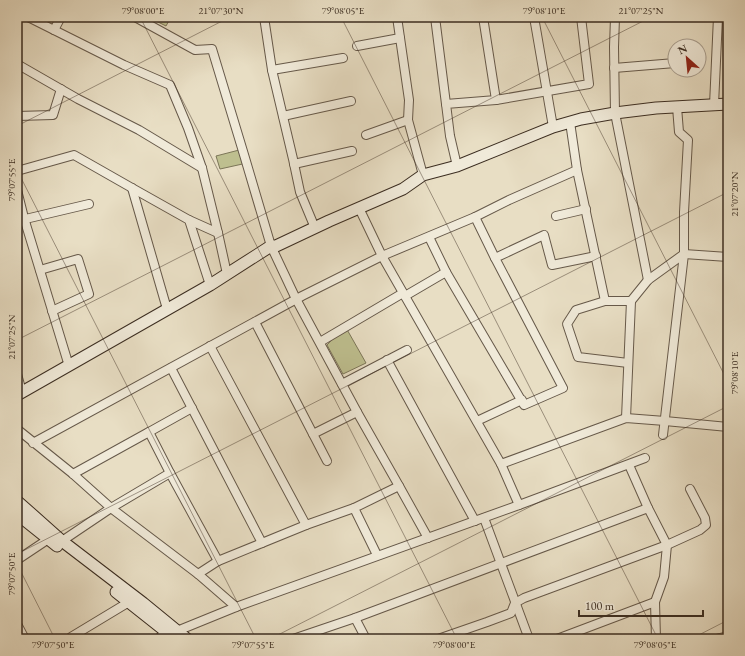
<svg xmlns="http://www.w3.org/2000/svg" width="745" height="656" font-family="'EB Garamond',serif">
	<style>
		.green { fill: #bebf8f; stroke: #7c7658 }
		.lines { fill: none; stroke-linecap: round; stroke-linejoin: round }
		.street-casing { stroke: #66594a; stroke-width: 10 }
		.secondary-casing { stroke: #3b2d21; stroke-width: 13 }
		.street { stroke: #f0ead9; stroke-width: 8 }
		.secondary { stroke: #f0ead9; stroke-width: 11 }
		.ticks { fill: none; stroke: #3b2d21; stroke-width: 1; stroke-opacity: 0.45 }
		.neatline { fill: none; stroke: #3b2d21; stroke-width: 1.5 }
		.ticks-label { font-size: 10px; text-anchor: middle; fill: #3b2d21 }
	</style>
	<rect width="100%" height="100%" fill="#e8dec4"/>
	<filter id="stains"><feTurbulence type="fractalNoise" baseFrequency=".005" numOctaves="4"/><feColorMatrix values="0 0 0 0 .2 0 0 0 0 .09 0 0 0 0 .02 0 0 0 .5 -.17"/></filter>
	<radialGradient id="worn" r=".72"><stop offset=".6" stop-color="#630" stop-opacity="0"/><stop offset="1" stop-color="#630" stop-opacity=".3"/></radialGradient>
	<g class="green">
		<polygon points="148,17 171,17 166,26"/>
		<polygon points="243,149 247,163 220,169 216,156"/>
		<polygon points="345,326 366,363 343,374 327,345"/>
	</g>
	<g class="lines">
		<g class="street-casing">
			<g id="street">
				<polyline points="28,17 124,65 170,85 188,128 202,168 218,233 227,274"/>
				<polyline points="135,17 195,50 212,49 245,158 271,246 296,299 357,412 313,434 255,322"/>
				<polyline points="264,17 272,70 293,159 300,192 315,228"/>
				<polyline points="397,17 409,100 408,120 423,175"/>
				<polyline points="435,17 446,104"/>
				<polyline points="534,17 553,127"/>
				<polyline points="615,17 614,47 615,113 648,280"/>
				<polyline points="54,30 61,17"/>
				<polyline points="357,46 400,38"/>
				<polyline points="17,64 78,99 139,130 202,168"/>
				<polyline points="614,68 675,63"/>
				<polyline points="272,70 343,58"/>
				<polyline points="496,100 589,84 581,17"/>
				<polyline points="714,105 718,17"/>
				<polyline points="17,116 53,115 61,89"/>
				<polyline points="283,116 351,101"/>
				<polyline points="366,135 408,120"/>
				<polyline points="294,164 352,151"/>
				<polyline points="457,166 450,136 446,104 496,100 483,17"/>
				<polyline points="577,170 605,301 631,301"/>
				<polyline points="17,171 74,155 132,188 189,220 210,285"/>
				<polyline points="132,188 167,309"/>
				<polyline points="17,190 24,218 69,366"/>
				<polyline points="359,208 382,256 501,464 626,418 665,421 728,427"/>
				<polyline points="556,216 586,209"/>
				<polyline points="475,217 495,258"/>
				<polyline points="189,220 218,233"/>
				<polyline points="17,221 89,204"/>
				<polyline points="429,237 446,272"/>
				<polyline points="40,270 78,259 89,294 52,311"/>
				<polyline points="405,296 446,272 524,405 563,388 495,258 544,235 552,265 596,256"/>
				<polyline points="605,301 576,310 567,324 578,357 628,363"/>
				<polyline points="320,342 403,293"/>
				<polyline points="387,360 475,521"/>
				<polyline points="171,368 262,543"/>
				<polyline points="17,374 22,392"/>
				<polyline points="342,384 407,350"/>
				<polyline points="357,412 399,486"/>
				<polyline points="626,418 631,301 648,280 684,254 728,257"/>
				<polyline points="477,421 522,400"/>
				<polyline points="17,429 73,474 111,508 198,574 236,607"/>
				<polyline points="149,432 192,408"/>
				<polyline points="313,434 327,461"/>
				<polyline points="663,435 684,254 684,212 688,140 679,132 677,107"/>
				<polyline points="33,443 302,296 382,256 475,217 509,200 577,170 570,122"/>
				<polyline points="501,464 519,505"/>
				<polyline points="73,474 149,432 170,473 218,561"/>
				<polyline points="648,508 667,545 664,577 655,602"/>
				<polyline points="484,518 529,639"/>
				<polyline points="306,525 354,508"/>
				<polyline points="59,543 111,508 170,473"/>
				<polyline points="377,555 354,508 399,486 428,538"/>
				<polyline points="17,560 53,536"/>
				<polyline points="198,574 218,561 306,525 210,346"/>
				<polyline points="355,618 366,639"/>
				<polyline points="17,624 25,639"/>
				<polyline points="177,631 236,607 519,505 645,458"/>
				<polyline points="72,639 71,637 129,602"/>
				<polyline points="157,639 167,633"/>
				<polyline points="293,639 355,618 648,508 629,465"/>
				<polyline points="438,639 487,622 511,613 515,603 524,598 667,545 700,530 706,525 705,518 690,489"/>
				<polyline points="557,639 655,602 656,639"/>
				<polyline points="716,639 728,636"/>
			</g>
		</g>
		<g class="secondary-casing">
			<g id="secondary">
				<polyline points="17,395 210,285 271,246 276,246 329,221 403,189 423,175 457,166 553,127 581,119 615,113 656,108 728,104"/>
				<polyline points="17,501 62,541 143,603 187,639"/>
				<polyline points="17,514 57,546"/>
				<polyline points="116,592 169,634"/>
			</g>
		</g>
		<use href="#street" class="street"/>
		<use href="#secondary" class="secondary"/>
	</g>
	<path class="ticks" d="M140 17 457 639M341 17 658 639M542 17 728 382M17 126 230 17M17 170 256 639M17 340 651 17M17 554 728 192M17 564 55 639M270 639 728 406M691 639 728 620"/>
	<rect width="745" height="656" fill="none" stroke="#e8dec4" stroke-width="44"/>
	<g transform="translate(687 58) rotate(333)"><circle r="19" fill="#f0ead9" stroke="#a89e8f"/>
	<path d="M0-3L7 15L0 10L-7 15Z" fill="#8f2418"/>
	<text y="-6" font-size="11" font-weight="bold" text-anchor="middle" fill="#3b2d21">N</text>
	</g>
	<path d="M579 610v6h124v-6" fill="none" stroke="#3b2d21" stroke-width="2"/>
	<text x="585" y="610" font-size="12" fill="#3b2d21" stroke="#f0ead9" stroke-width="3" paint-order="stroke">100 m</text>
	<rect x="22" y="22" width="701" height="612" class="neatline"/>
	<g class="ticks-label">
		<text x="143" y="14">79°08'00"E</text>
		<text x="221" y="14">21°07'30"N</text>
		<text x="343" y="14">79°08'05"E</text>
		<text x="544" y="14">79°08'10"E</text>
		<text x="641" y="14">21°07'25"N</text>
		<text transform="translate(11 180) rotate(-90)" y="4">79°07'55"E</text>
		<text transform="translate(734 194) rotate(-90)" y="4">21°07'20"N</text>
		<text transform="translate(11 337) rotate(-90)" y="4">21°07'25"N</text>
		<text transform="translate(734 373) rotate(-90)" y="4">79°08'10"E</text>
		<text transform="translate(11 574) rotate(-90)" y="4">79°07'50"E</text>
		<text x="53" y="648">79°07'50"E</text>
		<text x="253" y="648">79°07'55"E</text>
		<text x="454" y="648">79°08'00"E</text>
		<text x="655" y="648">79°08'05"E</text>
	</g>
	<rect width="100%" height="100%" filter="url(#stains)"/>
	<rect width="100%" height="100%" fill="url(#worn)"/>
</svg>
